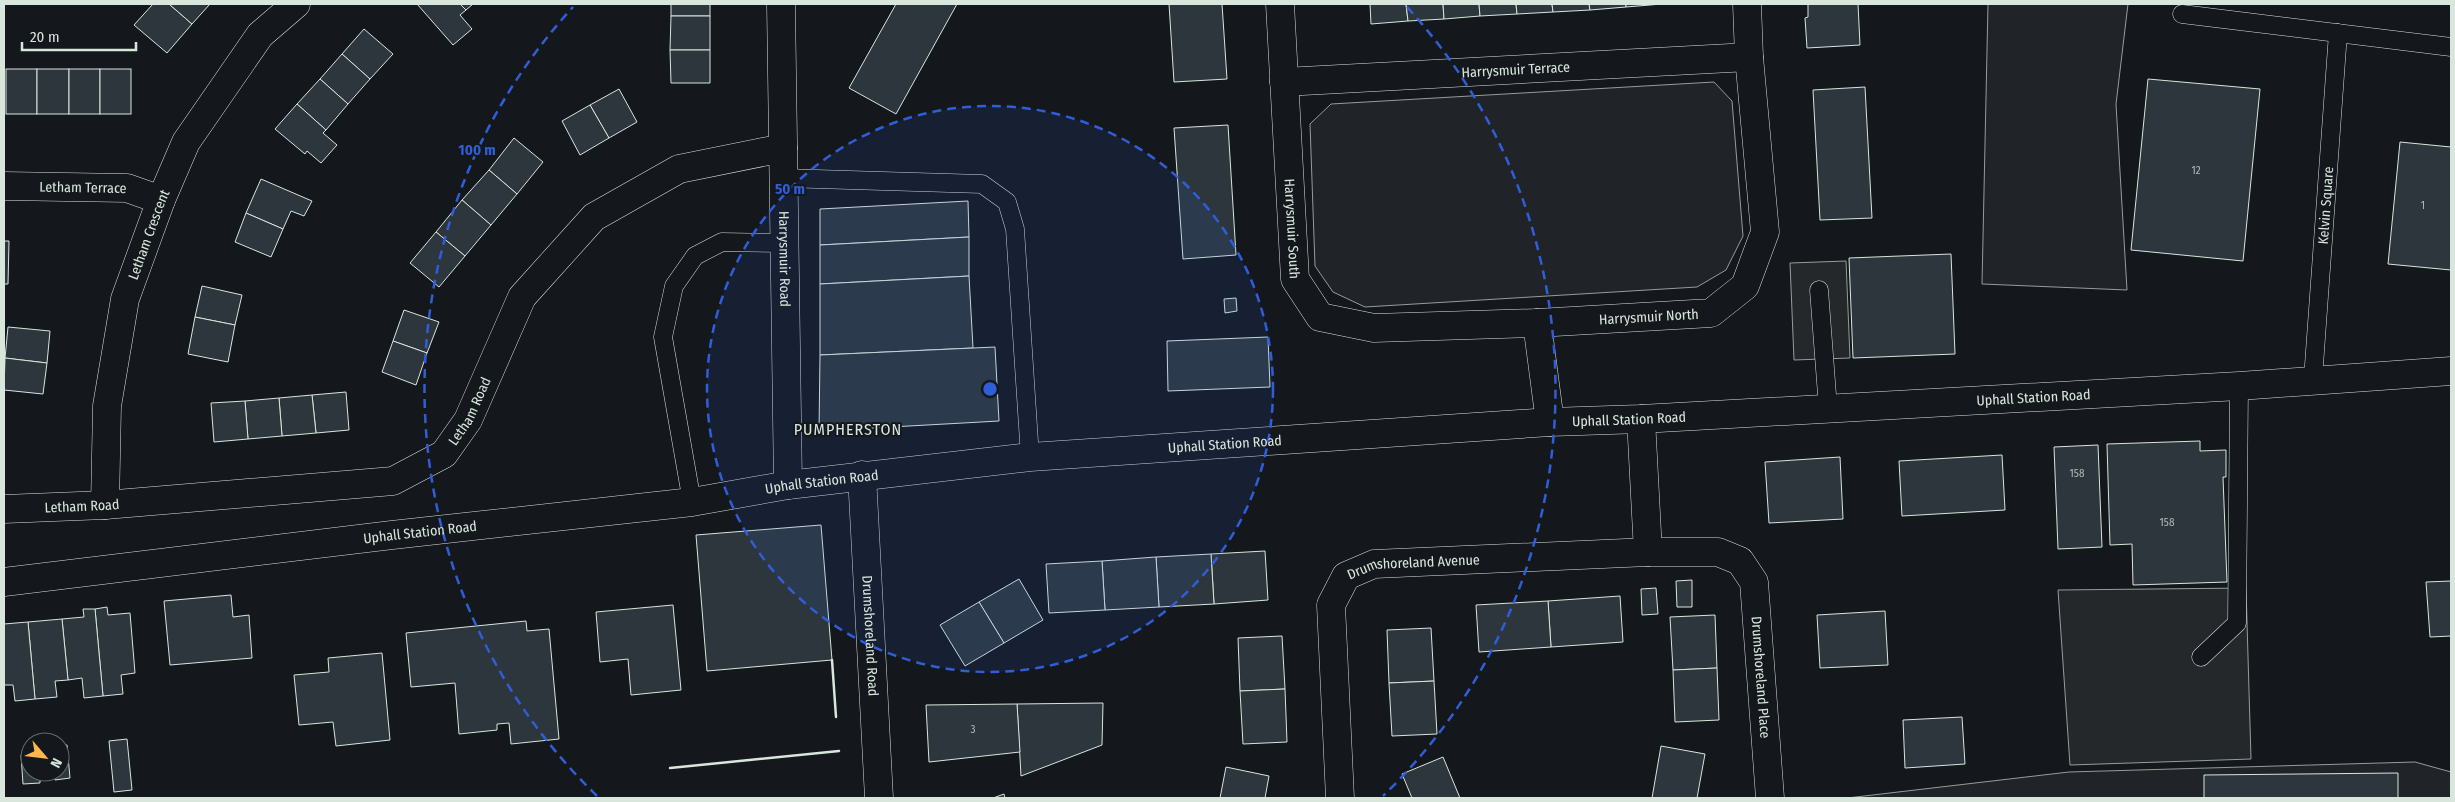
<svg xmlns="http://www.w3.org/2000/svg" width="2455" height="802" font-family="'Fira Sans Condensed',sans-serif">
	<style>
		.green { fill: #202428; stroke: #939e99 }
		.parking { fill: #24282b; stroke: #939e99 }
		.building { fill: #2c363c; stroke: #d8e6dc }
		.lines { fill: none; stroke-linecap: round; stroke-linejoin: round }
		.service-casing { stroke: #d8e6dc; stroke-width: 19 }
		.minor-casing { stroke: #d8e6dc; stroke-width: 29 }
		.tertiary-casing { stroke: #d8e6dc; stroke-width: 29 }
		.secondary-casing { stroke: #d8e6dc; stroke-width: 29 }
		.service { stroke: #14181c; stroke-width: 18 }
		.minor { stroke: #14181c; stroke-width: 28 }
		.tertiary { stroke: #14181c; stroke-width: 28 }
		.secondary { stroke: #14181c; stroke-width: 28 }
		.wall { stroke: #d8e6dc; stroke-width: 2.5 }
		.ring { fill: none; stroke: #305dd8; stroke-width: 2.5; stroke-dasharray: 9 6 }
		.labels { text-anchor: middle; stroke-width: 4; stroke-linejoin: round; paint-order: stroke }
		.number-label { font-size: 11px; fill: #adbab4 }
		.street-label { font-size: 14px; fill: #d8e6dc; stroke: #14181c }
		.quarter-label { font-size: 16px; letter-spacing: 1px; fill: #d8e6dc; stroke: #14181c }
		.centre { fill: #305dd8; stroke: #14181c; stroke-width: 2.5 }
		.ring-label { font-size: 15px; text-anchor: middle; font-weight: bold; fill: #305dd8; stroke: #14181c; stroke-width: 4; stroke-linejoin: round; paint-order: stroke }
	</style>
	<rect width="100%" height="100%" fill="#14181c"/>
	<g class="green">
		<polygon points="1988,4 2128,4 2116,104 2127,290 1982,284"/>
		<polygon points="1714,82 1732,101 1743,236 1726,270 1697,287 1365,307 1333,292 1315,266 1310,124 1331,104"/>
		<polygon points="2415,762 2451,772 2451,798 1847,798 2069,772"/>
	</g>
	<g class="parking">
		<polygon points="1846,261 1850,358 1794,360 1790,263"/>
		<polygon points="2246,588 2251,759 2070,765 2058,590"/>
	</g>
	<g class="building">
		<polygon points="153,4 169,4 192,24 167,53 134,25"/>
		<polygon points="169,4 210,4 192,24"/>
		<polygon points="417,4 460,4 466,10 460,15 472,29 453,45"/>
		<polygon points="460,4 473,4 466,10"/>
		<rect x="671" y="4" width="39" height="12"/>
		<polygon points="896,4 957,4 896,114 849,88"/>
		<polygon points="1169,4 1222,4 1227,79 1174,82"/>
		<polygon points="1370,4 1406,4 1408,21 1371,24"/>
		<polygon points="1406,4 1443,4 1444,19 1408,21"/>
		<polygon points="1443,4 1479,4 1480,16 1444,19"/>
		<polygon points="1479,4 1516,4 1517,14 1480,16"/>
		<polygon points="1516,4 1552,4 1553,12 1517,14"/>
		<polygon points="1552,4 1589,4 1590,10 1553,12"/>
		<polygon points="1589,4 1626,4 1626,7 1590,10"/>
		<polygon points="1626,4 1662,4 1626,7"/>
		<polygon points="1808,4 1858,4 1860,45 1807,48 1805,18 1808,17"/>
		<polygon points="671,16 710,16 710,50 670,50"/>
		<polygon points="364,29 393,54 370,79 342,54"/>
		<polygon points="670,50 710,50 710,83 671,83"/>
		<polygon points="342,54 370,79 348,104 320,79"/>
		<rect x="6" y="69" width="31" height="45"/>
		<rect x="37" y="69" width="32" height="45"/>
		<rect x="69" y="69" width="31" height="45"/>
		<rect x="100" y="69" width="31" height="45"/>
		<polygon points="320,79 348,104 326,130 297,104"/>
		<polygon points="2148,79 2260,89 2243,261 2131,250"/>
		<polygon points="1865,87 1872,218 1820,220 1813,90"/>
		<polygon points="619,89 637,122 609,138 590,105"/>
		<polygon points="297,104 326,130 323,133 337,145 321,163 307,151 305,154 275,129"/>
		<polygon points="590,105 609,138 580,155 562,121"/>
		<polygon points="1228,125 1236,255 1183,259 1174,128"/>
		<polygon points="514,138 543,162 517,194 489,170"/>
		<polygon points="2400,142 2451,147 2451,270 2388,264"/>
		<polygon points="489,170 517,194 491,225 462,200"/>
		<polygon points="261,179 312,201 304,216 291,211 283,229 246,213"/>
		<polygon points="462,200 491,225 465,256 436,232"/>
		<polygon points="968,201 969,237 820,245 820,209"/>
		<polygon points="246,213 283,229 271,257 235,242"/>
		<polygon points="436,232 465,256 439,287 410,263"/>
		<polygon points="969,237 969,276 820,284 820,245"/>
		<polygon points="4,241 9,241 8,284 4,284"/>
		<polygon points="1951,254 1955,354 1853,358 1849,258"/>
		<polygon points="969,276 973,348 820,355 820,284"/>
		<polygon points="202,286 242,295 235,325 195,317"/>
		<polygon points="1236,298 1237,311 1225,313 1224,299"/>
		<polygon points="404,310 439,322 427,353 393,341"/>
		<polygon points="195,317 235,325 228,362 188,354"/>
		<polygon points="8,327 50,331 47,363 5,358"/>
		<polygon points="1268,337 1270,387 1168,391 1167,341"/>
		<polygon points="393,341 427,353 416,385 382,372"/>
		<polygon points="995,347 999,421 819,431 820,355"/>
		<polygon points="5,358 47,363 43,394 4,390"/>
		<polygon points="346,392 349,430 316,433 312,395"/>
		<polygon points="312,395 316,433 282,436 279,398"/>
		<polygon points="279,398 282,436 248,439 245,401"/>
		<polygon points="245,401 248,439 214,442 211,403"/>
		<polygon points="2200,441 2200,451 2226,450 2226,477 2223,477 2227,582 2133,585 2132,544 2110,545 2107,444"/>
		<polygon points="2098,445 2102,547 2058,549 2054,447"/>
		<polygon points="2002,455 2005,510 1902,516 1899,461"/>
		<polygon points="1840,457 1843,519 1769,523 1765,462"/>
		<polygon points="821,525 832,660 707,671 696,535"/>
		<polygon points="1265,551 1268,600 1214,604 1211,554"/>
		<polygon points="1211,554 1214,604 1159,607 1156,557"/>
		<polygon points="1156,557 1159,607 1105,610 1102,561"/>
		<polygon points="1102,561 1105,610 1049,613 1046,564"/>
		<polygon points="1019,579 1043,620 1004,643 979,602"/>
		<polygon points="1692,580 1692,607 1677,607 1676,581"/>
		<polygon points="2451,581 2451,636 2430,637 2426,582"/>
		<polygon points="1656,588 1658,614 1642,615 1641,589"/>
		<polygon points="231,595 233,617 249,615 252,658 170,665 164,601"/>
		<polygon points="1620,596 1623,642 1551,647 1548,601"/>
		<polygon points="1548,601 1551,647 1479,652 1476,605"/>
		<polygon points="979,602 1004,643 965,666 940,625"/>
		<polygon points="673,605 681,690 631,695 628,659 600,662 596,612"/>
		<polygon points="107,607 108,615 130,613 135,673 121,675 123,694 103,696 95,609"/>
		<polygon points="83,609 95,609 103,696 84,698 82,678 68,680 62,619 84,617"/>
		<polygon points="1885,611 1888,665 1820,668 1817,615"/>
		<polygon points="1715,615 1717,668 1673,670 1670,617"/>
		<polygon points="62,619 68,680 55,681 57,697 35,699 28,622"/>
		<polygon points="526,621 527,631 549,629 559,739 511,744 509,723 497,724 497,730 459,734 455,683 411,687 406,633"/>
		<polygon points="28,622 35,699 15,701 13,685 4,685 4,624"/>
		<polygon points="1431,628 1434,681 1389,683 1387,630"/>
		<polygon points="1282,636 1285,689 1240,691 1238,638"/>
		<polygon points="382,653 390,740 336,746 333,722 299,725 294,675 329,672 328,658"/>
		<polygon points="1717,668 1719,720 1675,722 1673,670"/>
		<polygon points="1434,681 1437,734 1392,736 1389,683"/>
		<polygon points="1285,689 1287,742 1243,744 1240,691"/>
		<polygon points="1103,703 1102,745 1021,776 1017,704"/>
		<polygon points="1017,704 1020,752 929,762 926,705"/>
		<polygon points="1962,717 1965,764 1905,768 1903,720"/>
		<polygon points="127,739 132,790 114,792 109,741"/>
		<polygon points="60,745 67,745 70,778 55,780 54,772 60,772"/>
		<polygon points="1661,746 1705,754 1697,798 1652,798"/>
		<polygon points="30,754 30,772 40,772 40,783 23,784 21,755"/>
		<polygon points="1443,757 1460,798 1412,798 1402,774"/>
		<polygon points="1226,767 1269,776 1265,798 1220,798"/>
		<polygon points="2398,773 2398,798 2204,798 2204,775"/>
		<polygon points="1004,794 1005,798 993,798"/>
	</g>
	<g class="lines">
		<g class="service-casing">
			<g id="service">
				<polyline points="2182,14 2451,47"/>
				<polyline points="783,178 982,184 1007,202 1015,229 1030,457"/>
				<polyline points="1819,290 1828,408"/>
				<path id="s1" d="M2313 379 2338 33"/>
				<polyline points="692,502 663,337 674,286 695,256 722,242 784,243"/>
				<polyline points="2201,657 2237,623 2239,386"/>
			</g>
		</g>
		<g class="minor-casing">
			<g id="minor">
				<path id="s2" d="M781 4 788 485"/>
				<path id="s3" d="M1280 4 1295 279 1320 317 1374 328 1537 323 1711 313 1745 286 1765 232 1749 57 1747 4"/>
				<path id="s4" d="M1284 82 1749 57"/>
				<path id="s5" d="M4 186 127 188 161 200"/>
				<polyline points="1537,323 1550,422"/>
				<polyline points="1641,419 1648,552"/>
				<path id="s6" d="M105 505 107 406 125 299 161 200 186 142 260 35 296 4"/>
				<path id="s7" d="M4 509 105 505 393 481 444 454 468 420 522 297 594 217 679 169 783 148"/>
				<path id="s8" d="M1340 798 1331 605 1346 576 1374 564 1648 552H1718L1740 561 1754 582 1770 798"/>
			</g>
		</g>
		<g class="tertiary-casing">
			<g id="tertiary">
				<path id="s9" d="M862 475 879 798"/>
			</g>
		</g>
		<g class="secondary-casing">
			<g id="secondary">
				<path id="s10" d="M4 582 392 535 692 502 788 485 1030 457 1550 422 1641 419 2239 386 2451 371"/>
			</g>
		</g>
		<use href="#service" class="service"/>
		<use href="#minor" class="minor"/>
		<use href="#tertiary" class="tertiary"/>
		<use href="#secondary" class="secondary"/>
		<g class="wall">
			<polyline points="832,660 836,717"/>
			<polyline points="670,768 839,751"/>
		</g>
	</g>
	<circle cx="990" cy="389" r="283" fill="#305dd8" fill-opacity=".12"/>
	<g class="ring">
		<circle cx="990" cy="389" r="283"/>
		<path d="M597 796A566 566 0 0 1 573 7M1407 7A566 566 0 0 1 1383 796"/>
	</g>
	<g class="labels">
		<g class="number-label">
			<text x="2196" y="174">12</text>
			<text x="2423" y="209">1</text>
			<text x="2077" y="477">158</text>
			<text x="2167" y="526">158</text>
			<text x="973" y="733">3</text>
		</g>
		<g class="street-label">
			<text dy="5" stroke="none"><textPath href="#s4" startOffset="232">Harrysmuir Terrace</textPath></text>
			<text dy="5" stroke="none"><textPath href="#s5" startOffset="79">Letham Terrace</textPath></text>
			<text dy="5" stroke="none"><textPath href="#s1" startOffset="174">Kelvin Square</textPath></text>
			<text dy="5" stroke="none"><textPath href="#s3" startOffset="225">Harrysmuir South</textPath></text>
			<text dy="5" stroke="none"><textPath href="#s6" startOffset="276">Letham Crescent</textPath></text>
			<text dy="5" stroke="none"><textPath href="#s2" startOffset="255">Harrysmuir Road</textPath></text>
			<text dy="5" stroke="none"><textPath href="#s3" startOffset="651">Harrysmuir North</textPath></text>
			<text dy="5" stroke="none"><textPath href="#s10" startOffset="2039">Uphall Station Road</textPath></text>
			<text dy="5" stroke="none"><textPath href="#s7" startOffset="498">Letham Road</textPath></text>
			<text dy="5" stroke="none"><textPath href="#s10" startOffset="1634">Uphall Station Road</textPath></text>
			<text dy="5" stroke="none"><textPath href="#s10" startOffset="1229">Uphall Station Road</textPath></text>
			<text dy="5" stroke="none"><textPath href="#s10" startOffset="824">Uphall Station Road</textPath></text>
			<text dy="5" stroke="none"><textPath href="#s7" startOffset="78">Letham Road</textPath></text>
			<text dy="5" stroke="none"><textPath href="#s10" startOffset="419">Uphall Station Road</textPath></text>
			<text dy="5" stroke="none"><textPath href="#s8" startOffset="295">Drumshoreland Avenue</textPath></text>
			<text dy="5" stroke="none"><textPath href="#s9" startOffset="161">Drumshoreland Road</textPath></text>
			<text dy="5" stroke="none"><textPath href="#s8" startOffset="745">Drumshoreland Place</textPath></text>
		</g>
		<g class="quarter-label">
			<text x="848" y="435">PUMPHERSTON</text>
		</g>
	</g>
	<circle cx="990" cy="389" r="8" class="centre"/>
	<g class="ring-label">
		<text x="477" y="155">100 m</text>
		<text x="790" y="194">50 m</text>
	</g>
	<rect width="2455" height="802" fill="none" stroke="#d8e6dc" stroke-width="10"/>
	<g transform="translate(45 757) rotate(118)"><circle r="24" fill="#14181c" stroke="#626a69"/>
	<path d="M0-4L9 19L0 12L-9 19Z" fill="#ffb74d"/>
	<text y="-8" font-size="14" font-weight="bold" text-anchor="middle" fill="#d8e6dc">N</text>
	</g>
	<path d="M22 42v8h114v-8" fill="none" stroke="#d8e6dc" stroke-width="2.5"/>
	<text x="30" y="42" font-size="15" fill="#d8e6dc" stroke="#14181c" stroke-width="4" paint-order="stroke">20 m</text>
</svg>
